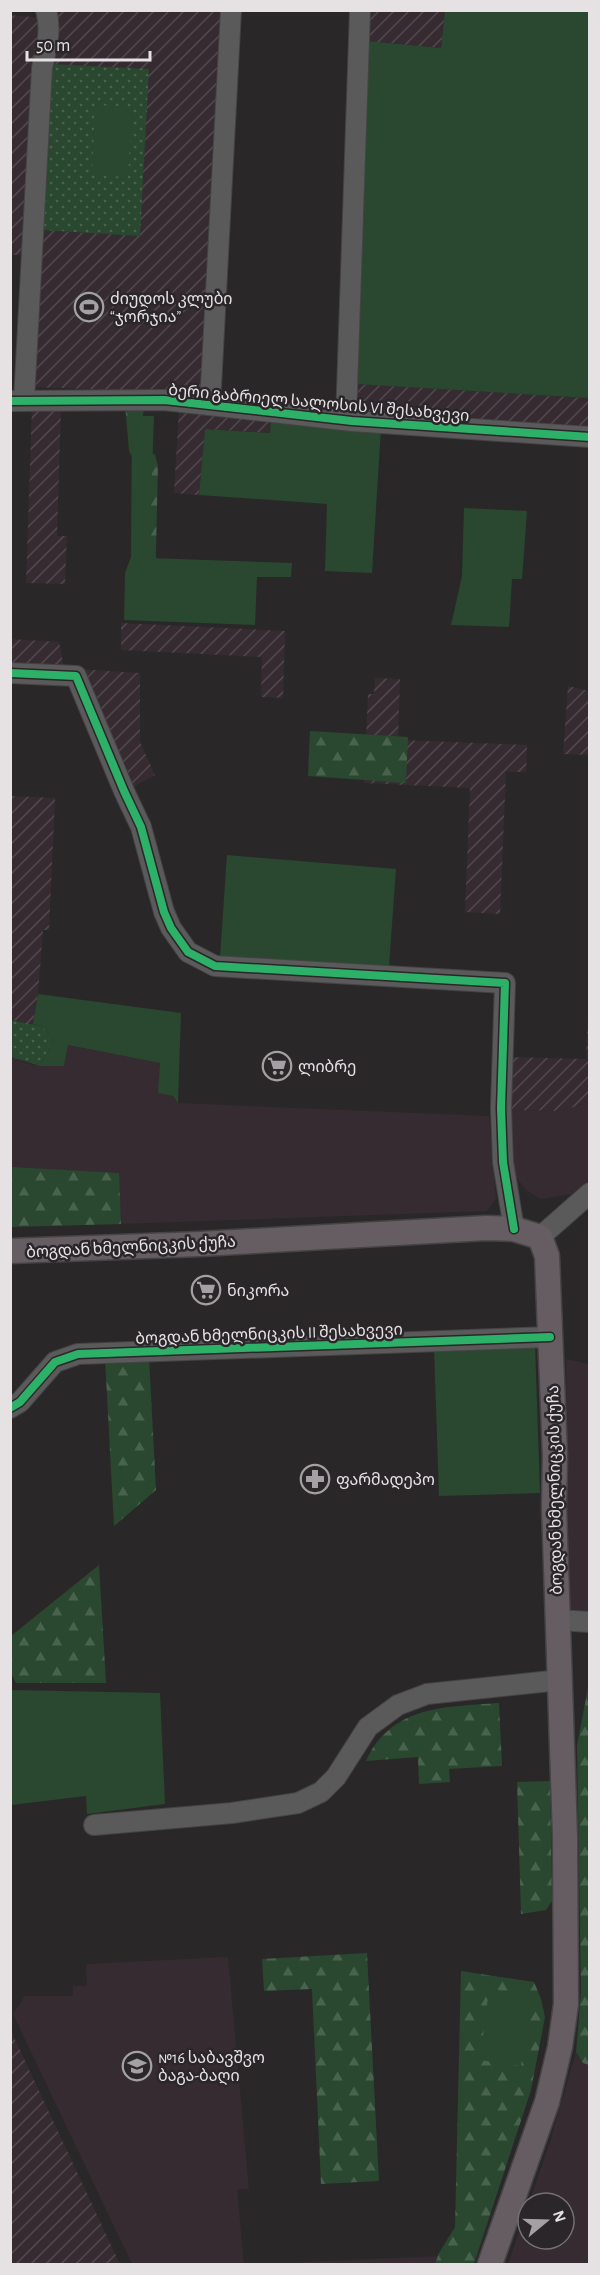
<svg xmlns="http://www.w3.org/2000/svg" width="600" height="2275" font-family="'Alegreya Sans','Noto Sans Georgian',sans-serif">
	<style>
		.built { fill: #352b31 }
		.industrial { fill: url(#industrial-furrows) }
		.grass { fill: url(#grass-dots) }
		.forest { fill: url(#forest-firs) }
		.green { fill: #29482f }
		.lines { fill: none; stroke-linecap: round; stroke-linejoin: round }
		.minor-casing { stroke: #454344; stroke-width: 22 }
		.major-casing { stroke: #454344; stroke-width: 27 }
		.minor { stroke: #5b5a5b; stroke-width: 20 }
		.major { stroke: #655d61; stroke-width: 24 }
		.cycleway-casing { stroke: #2b2629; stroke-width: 11 }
		.cycleway { stroke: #2db169; stroke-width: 8 }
		.labels { text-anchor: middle; stroke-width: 5; stroke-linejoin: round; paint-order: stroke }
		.poi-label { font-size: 16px; fill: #e6e2e4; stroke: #2b2629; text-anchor: start }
		.street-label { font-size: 16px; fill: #e6e2e4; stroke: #2b2629 }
	</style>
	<defs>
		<pattern id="industrial-furrows" width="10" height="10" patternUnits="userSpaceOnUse" patternTransform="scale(1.5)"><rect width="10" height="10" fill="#352b31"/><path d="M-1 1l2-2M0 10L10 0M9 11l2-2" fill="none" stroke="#52494f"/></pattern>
		<pattern id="grass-dots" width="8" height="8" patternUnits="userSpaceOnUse" patternTransform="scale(1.5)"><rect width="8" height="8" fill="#29482f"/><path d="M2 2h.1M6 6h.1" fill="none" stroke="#48624d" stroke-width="1.8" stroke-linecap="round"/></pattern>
		<pattern id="forest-firs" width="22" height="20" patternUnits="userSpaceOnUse" patternTransform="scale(1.5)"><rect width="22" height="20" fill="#29482f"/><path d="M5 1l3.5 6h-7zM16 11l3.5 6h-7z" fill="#48624d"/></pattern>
	</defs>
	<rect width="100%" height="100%" fill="#2a2729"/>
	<g class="built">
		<polygon points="68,1045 160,1063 173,1096 179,1103 489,1116 496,1199 487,1211 121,1224 118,1173 11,1168 11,1057 32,1065 64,1066"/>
		<polygon points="589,1101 589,1181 571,1194 541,1199 527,1191 515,1176 508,1110 563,1111"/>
		<polygon points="566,1359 589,1364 589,1613 569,1612"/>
		<polygon points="228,1957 249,2189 237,2189 244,2264 132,2264 13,2014 25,1996 73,1996 73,1986 87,1986 86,1964"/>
		<polygon points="576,2052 583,2063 589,2065 589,2264 508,2264 528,2206 528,2239 564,2239 564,2203 529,2203 550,2142"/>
		<polygon points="439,2256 439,2264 261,2264"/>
	</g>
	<g class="industrial">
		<polygon points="57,10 223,11 204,393 32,387 40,230 140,236 50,64 54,12"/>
		<polygon points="367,11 445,11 441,48 367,41"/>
		<polygon points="10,15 42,18 27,255 11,255"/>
		<polygon points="356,384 589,398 589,432 354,414"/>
		<polygon points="32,407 61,407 57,536 67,536 65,584 26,583"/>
		<polygon points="179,409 271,418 270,433 205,429 199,495 174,493"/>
		<polygon points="121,623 285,631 283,698 261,697 262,657 121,650"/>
		<polygon points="10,639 59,642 64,669 11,668"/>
		<polygon points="79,669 140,673 140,742 155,775 131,788"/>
		<polygon points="375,678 400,679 398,740 527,745 526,772 506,772 500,914 465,912 470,788 364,783 368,694 374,694"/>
		<polygon points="568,686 589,691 589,755 563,754"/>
		<polygon points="10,796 55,798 49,930 43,930 38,994 33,1024 11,1020"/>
		<polygon points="589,991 589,1101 563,1111 508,1110 511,1057 586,1059"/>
		<polygon points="10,2031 11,2031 120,2264 11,2264"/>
	</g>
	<g class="grass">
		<polygon points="50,64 149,69 140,236 40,230"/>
		<polygon points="10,1020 42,1026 54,1040 40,1066 11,1057"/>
	</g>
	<g class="forest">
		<polygon points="125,404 144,410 142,419 146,450 155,455 158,466 155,589 150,598 136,464 129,451"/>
		<polygon points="310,731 408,737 406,783 308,776"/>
		<polygon points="11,1167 119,1173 121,1224 11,1227"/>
		<polygon points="149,1357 156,1490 114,1526 105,1359"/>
		<polygon points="99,1565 106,1683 16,1683 11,1673 11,1636"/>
		<polygon points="589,1683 590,2065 589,2065 583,2063 576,2052 581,1992 577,1745"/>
		<path d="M499 1703 502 1766 449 1769 450 1782 419 1784 418 1757 366 1761C392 1705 445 1707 499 1703Z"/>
		<polygon points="550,1781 552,1901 546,1910 521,1914 517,1782"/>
		<polygon points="367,1953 379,2181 321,2184 312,1989 264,1991 262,1959"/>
		<polygon points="461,1971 534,1982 541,1999 545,2017 531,2090 474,2264 435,2264 439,2253 455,2227"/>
	</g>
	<g class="green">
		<polygon points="445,11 589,11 589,398 356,384 367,41 441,48"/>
		<polygon points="95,105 132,107 128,177 92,175"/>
		<polygon points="132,416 154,416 149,558 292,563 291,577 257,577 255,625 124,620 125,573 131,557"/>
		<polygon points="271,418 381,428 372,573 325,571 327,504 199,495 205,429 270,433"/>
		<polygon points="464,508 527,511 522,579 512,579 509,627 451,625 462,576"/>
		<polygon points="227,855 396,869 389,966 220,957"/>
		<polygon points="38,994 181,1013 178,1103 173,1096 158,1093 160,1063 68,1045 64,1066 40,1066 54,1040 42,1026 33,1024"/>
		<polygon points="535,1344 540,1493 439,1496 434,1347"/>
		<polygon points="10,1690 160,1693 165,1804 87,1814 86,1796 11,1805"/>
		<polygon points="489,1989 530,1995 521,2066 480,2060"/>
	</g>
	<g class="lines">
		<g class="minor-casing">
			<g id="minor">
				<polyline points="10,401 164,400 352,421 590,437"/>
				<path d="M24 401 42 68C46 49 52 30 46 10"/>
				<polyline points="210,405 231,10"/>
				<polyline points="346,420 360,10"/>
				<polyline points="10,673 76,676 124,791 141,827 164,912 171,928 188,952 215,966 505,983 501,1108 503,1162 514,1229"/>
				<polyline points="540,1237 590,1193"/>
				<polyline points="10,1408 20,1402 55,1362 78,1354 550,1337"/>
				<polyline points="558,1620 590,1622"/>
				<polyline points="94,1825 232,1813 298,1803 321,1792 336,1777 368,1727 398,1705 427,1694 560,1680"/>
			</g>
		</g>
		<g class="major-casing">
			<polyline id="major" points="10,1251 200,1244 486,1228 514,1229 540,1237 547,1256 555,1456 554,1507 565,1837 566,2004 560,2047 547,2102 490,2264"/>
		</g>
		<use href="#minor" class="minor"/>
		<use href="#major" class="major"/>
		<g class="cycleway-casing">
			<g id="cycleway">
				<polyline points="10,401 164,400 352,421 590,437"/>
				<polyline points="10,673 76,676 124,791 141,827 164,912 171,928 188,952 215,966 505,983 501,1108 503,1162 514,1229"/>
				<polyline points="10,1408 20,1402 55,1362 78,1354 550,1337"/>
			</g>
		</g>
		<use href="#cycleway" class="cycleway"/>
	</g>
	<defs>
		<g id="stadium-ring" transform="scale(1.5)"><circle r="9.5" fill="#2b2629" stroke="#a4a1a3" stroke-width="1.5"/><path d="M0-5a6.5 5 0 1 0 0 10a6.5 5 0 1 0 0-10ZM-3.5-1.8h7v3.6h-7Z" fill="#a4a1a3"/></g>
		<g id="supermarket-ring" transform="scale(1.5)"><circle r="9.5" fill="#2b2629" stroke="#a4a1a3" stroke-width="1.5"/><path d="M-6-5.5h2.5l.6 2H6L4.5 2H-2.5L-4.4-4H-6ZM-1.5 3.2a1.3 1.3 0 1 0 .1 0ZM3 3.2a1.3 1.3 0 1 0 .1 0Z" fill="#a4a1a3"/></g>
		<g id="pharmacy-ring" transform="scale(1.5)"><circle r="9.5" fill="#2b2629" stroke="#a4a1a3" stroke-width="1.5"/><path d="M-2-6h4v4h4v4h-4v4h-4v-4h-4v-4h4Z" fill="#a4a1a3"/></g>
		<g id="school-ring" transform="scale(1.5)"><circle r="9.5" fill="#2b2629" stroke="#a4a1a3" stroke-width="1.5"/><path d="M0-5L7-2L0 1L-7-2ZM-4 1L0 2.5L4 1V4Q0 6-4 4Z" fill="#a4a1a3"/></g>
	</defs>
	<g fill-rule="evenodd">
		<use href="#stadium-ring" x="89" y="307"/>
		<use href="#supermarket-ring" x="277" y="1066"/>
		<use href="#supermarket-ring" x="206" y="1290"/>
		<use href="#pharmacy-ring" x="315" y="1479"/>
		<use href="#school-ring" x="137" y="2066"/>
	</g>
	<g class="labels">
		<g class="poi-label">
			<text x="110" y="304">ძიუდოს კლუბი<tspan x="110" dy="18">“ჯორჯია”</tspan></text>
			<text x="298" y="1072">ლიბრე</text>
			<text x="227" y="1296">ნიკორა</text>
			<text x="336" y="1485">ფარმადეპო</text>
			<text x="158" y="2063">№16 საბავშვო<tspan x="158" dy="18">ბაგა-ბაღი</tspan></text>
		</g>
		<g class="street-label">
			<text transform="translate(319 402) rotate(5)" y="6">ბერი გაბრიელ სალოსის VI შესახვევი</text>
			<text transform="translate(131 1246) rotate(-3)" y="6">ბოგდან ხმელნიცკის ქუჩა</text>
			<text transform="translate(269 1333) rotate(-2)" y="6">ბოგდან ხმელნიცკის II შესახვევი</text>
			<text transform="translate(554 1490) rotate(-91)" y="6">ბოგდან ხმელნიცკის ქუჩა</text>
		</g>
	</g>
	<rect width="600" height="2275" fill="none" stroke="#e6e2e4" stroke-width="24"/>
	<g transform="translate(546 2221) rotate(71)"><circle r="28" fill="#2b2629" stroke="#767174" stroke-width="1.5"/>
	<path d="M0-4.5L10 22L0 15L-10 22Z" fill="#a4a1a3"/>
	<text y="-9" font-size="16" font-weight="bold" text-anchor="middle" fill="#e6e2e4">N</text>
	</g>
	<path d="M27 51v9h123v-9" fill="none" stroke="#e6e2e4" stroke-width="3"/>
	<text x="36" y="51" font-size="18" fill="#e6e2e4" stroke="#2b2629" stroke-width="4.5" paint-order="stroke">50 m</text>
</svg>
